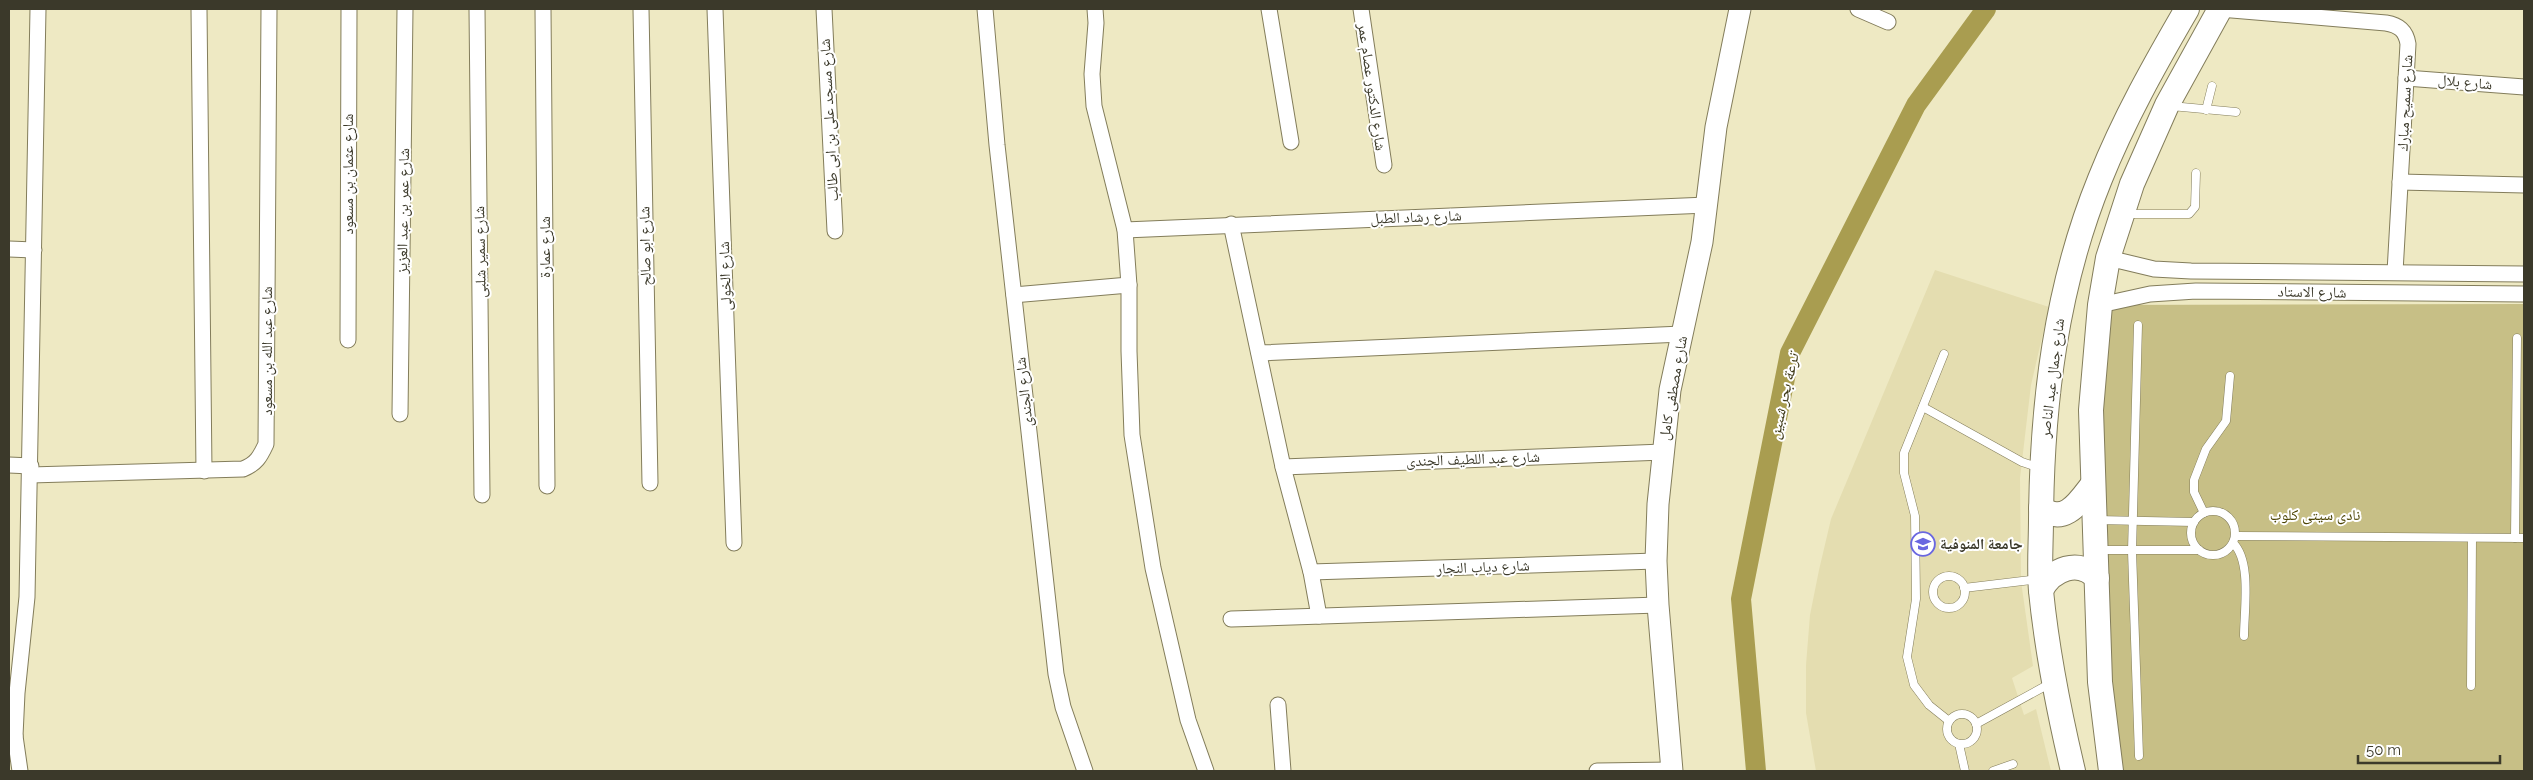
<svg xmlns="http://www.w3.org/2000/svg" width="2533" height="780" font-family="Raleway,'Noto Naskh Arabic',sans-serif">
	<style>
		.built { fill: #e4ddb0 }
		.green { fill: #c7bf86 }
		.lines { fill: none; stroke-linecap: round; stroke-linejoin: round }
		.canal { stroke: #a99d50; stroke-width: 20 }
		.lane-casing { stroke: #837d5b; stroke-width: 9 }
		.street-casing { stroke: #837d5b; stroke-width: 17 }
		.secondary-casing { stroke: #837d5b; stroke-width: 23 }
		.primary-casing { stroke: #837d5b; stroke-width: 26 }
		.lane { stroke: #fff; stroke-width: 8 }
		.street { stroke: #fff; stroke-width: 15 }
		.secondary { stroke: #fff; stroke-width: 21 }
		.primary { stroke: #fff; stroke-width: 24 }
		.labels { text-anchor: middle; stroke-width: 4; stroke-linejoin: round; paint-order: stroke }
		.street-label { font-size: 15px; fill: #3b392a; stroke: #fff }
		.park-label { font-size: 15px; fill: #4b4200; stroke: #fff }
		.poi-label { font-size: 15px; font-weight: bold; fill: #3b392a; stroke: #fff; text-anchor: start }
		.water-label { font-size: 16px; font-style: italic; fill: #403b19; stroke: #fff }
	</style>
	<rect width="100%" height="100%" fill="#eee9c3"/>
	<polygon class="built" points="1935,270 2049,307 2031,385 2020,478 2021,581 2033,666 2012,678 2024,715 2036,709 2051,771 1816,771 1806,713 1806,665 1810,615 1819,570 1831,519"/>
	<polygon class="green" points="2524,304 2524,771 2113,771 2100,305"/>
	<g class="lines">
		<polyline class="canal" points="1756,771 1741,599 1790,353 1916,105 1986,9"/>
		<g class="lane-casing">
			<g id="lane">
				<polyline points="2171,106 2236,112"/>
				<polyline points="2206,110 2212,86"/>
				<polyline points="2124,214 2189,214 2195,207 2196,173"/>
				<polyline points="2138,325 2132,551 2139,756"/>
				<polyline points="1944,354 1904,453 1904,473 1915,516 1916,599 1907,657 1914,685 1929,705 1949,721"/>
				<polyline points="1923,407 2022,462 2040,468"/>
				<circle cx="2213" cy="533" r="22"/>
				<polyline points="2204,513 2194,492 2194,480 2206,449 2226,421 2230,376"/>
				<polyline points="2096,520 2194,522"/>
				<polyline points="2235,536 2524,538"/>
				<polyline points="2515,538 2517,338"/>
				<path d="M2233 543C2252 561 2244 611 2244 636"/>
				<polyline points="2098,550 2199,550"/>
				<circle cx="1949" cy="592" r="16"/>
				<polyline points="1964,588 2039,579"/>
				<polyline points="2471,686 2472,538"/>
				<circle cx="1962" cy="729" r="15"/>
				<polyline points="1976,724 2051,683"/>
				<polyline points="1959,744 1965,771"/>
				<polyline points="1993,771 2013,764"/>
			</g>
		</g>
		<g class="street-casing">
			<g id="street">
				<polyline points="199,9 204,471"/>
				<polyline points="477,9 482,495"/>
				<polyline points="543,9 547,486"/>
				<polyline points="641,9 650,483"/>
				<polyline points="715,9 734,543"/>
				<polyline points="824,9 835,231"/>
				<polyline points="985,9 997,145 1056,674 1063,707 1085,771"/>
				<polyline points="1095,9 1096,23 1092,74 1094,106 1125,230 1129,285 1129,351 1132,435 1153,568 1188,720 1206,771"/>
				<polyline points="1269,9 1291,142"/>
				<polyline points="1361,9 1384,165"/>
				<polyline points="1858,9 1888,22"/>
				<path d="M2220 9 2386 23C2399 25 2406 31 2408 44L2395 272"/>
				<polyline points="2406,78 2524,87"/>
				<polyline points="2400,182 2524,185"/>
				<polyline points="1231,224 1283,467 1311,572 1319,616"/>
				<polyline points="1125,230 1707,205"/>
				<polyline points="9,249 34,250"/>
				<polyline points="2108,258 2154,269 2191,271 2524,274"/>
				<polyline points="1014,295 1129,285"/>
				<polyline points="2100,305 2150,294 2196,291 2524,294"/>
				<polyline points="348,340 349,9"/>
				<polyline points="1259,353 1682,334"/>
				<polyline points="400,414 405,9"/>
				<polyline points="9,465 31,466"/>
				<polyline points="1283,467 1663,452"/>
				<path d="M30 475 243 469C256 464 260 457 266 444L269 9"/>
				<polyline points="1311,572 1656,561"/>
				<polyline points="1231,619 1658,605"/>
				<polyline points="1278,705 1283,771"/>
				<polyline points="15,736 20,771"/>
				<polyline points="9,742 15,736 17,693 27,597 38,9"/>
				<polyline points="1597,771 1672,770"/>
			</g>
		</g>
		<g class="secondary-casing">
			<polyline id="secondary" points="1672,771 1658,605 1656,561 1658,504 1670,390 1702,242 1716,127 1740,9"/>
		</g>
		<g class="primary-casing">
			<g id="primary">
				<path d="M2041 508C2065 526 2079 502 2093 484"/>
				<path d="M2041 590C2052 569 2079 558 2097 578"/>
				<path d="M2073 771C2059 712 2047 651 2041 591 2039 567 2041 543 2041 519 2042 403 2056 287 2100 179 2124 119 2155 64 2187 9"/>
				<polyline points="2111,771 2100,682 2091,410 2100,305 2108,258 2132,184 2167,105 2220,9"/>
			</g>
		</g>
		<use href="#lane" class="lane"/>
		<use href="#street" class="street"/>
		<use href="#secondary" class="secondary"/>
		<use href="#primary" class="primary"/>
	</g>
	<defs>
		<g id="university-ring" transform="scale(1.25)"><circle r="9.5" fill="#fff" stroke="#6a67e0" stroke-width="1.5"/><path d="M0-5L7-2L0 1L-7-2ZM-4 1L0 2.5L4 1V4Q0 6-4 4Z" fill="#6a67e0"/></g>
	</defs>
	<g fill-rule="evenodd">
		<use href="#university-ring" x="1923" y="544"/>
	</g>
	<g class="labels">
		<g class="street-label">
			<text transform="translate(2465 82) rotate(5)" y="5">شارع بلال</text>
			<text transform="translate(1372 87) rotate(82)" y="5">شارع الدكتور عصام عمر</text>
			<text transform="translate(2405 103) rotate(-87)" y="5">شارع سميح مبارك</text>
			<text transform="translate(829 120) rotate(-93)" y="5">شارع مسجد على بن ابى طالب</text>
			<text transform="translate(348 174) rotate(-90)" y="5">شارع عثمان بن مسعود</text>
			<text transform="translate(403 211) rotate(-89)" y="5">شارع عمر بن عبد العزيز</text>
			<text transform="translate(1416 217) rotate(-2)" y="5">شارع رشاد الطبل</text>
			<text transform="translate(645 246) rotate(-91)" y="5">شارع ابو صالح</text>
			<text transform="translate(545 247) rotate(-90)" y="5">شارع عمارة</text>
			<text transform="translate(480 252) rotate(-91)" y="5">شارع سمير شلبى</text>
			<text transform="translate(725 276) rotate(-92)" y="5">شارع الخولى</text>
			<text transform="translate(2312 292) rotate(1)" y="5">شارع الاستاد</text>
			<text transform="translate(267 351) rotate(-90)" y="5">شارع عبد الله بن مسعود</text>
			<text transform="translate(2052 378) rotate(-83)" y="5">شارع جمال عبد الناصر</text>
			<text transform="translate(1673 388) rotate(-80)" y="5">شارع مصطفى كامل</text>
			<text transform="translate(1024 392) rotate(-96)" y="5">شارع الجندى</text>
			<text transform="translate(1473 459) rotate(-2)" y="5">شارع عبد اللطيف الجندى</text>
			<text transform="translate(1483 567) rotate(-2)" y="5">شارع دياب النجار</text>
		</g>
		<g class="park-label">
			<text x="2315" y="520">نادى سيتى كلوب</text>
		</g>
		<g class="poi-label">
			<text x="1940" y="549">جامعة المنوفية</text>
		</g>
		<g class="water-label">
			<text transform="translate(1783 396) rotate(-77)" y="6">ترعة بحر شبين</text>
		</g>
	</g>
	<rect width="2533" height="780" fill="none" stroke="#3b392a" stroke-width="20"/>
	<path d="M2358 755v8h142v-8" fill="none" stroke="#3b392a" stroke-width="2.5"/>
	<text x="2366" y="755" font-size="15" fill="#3b392a" stroke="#ffffff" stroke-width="4" paint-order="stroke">50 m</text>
</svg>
